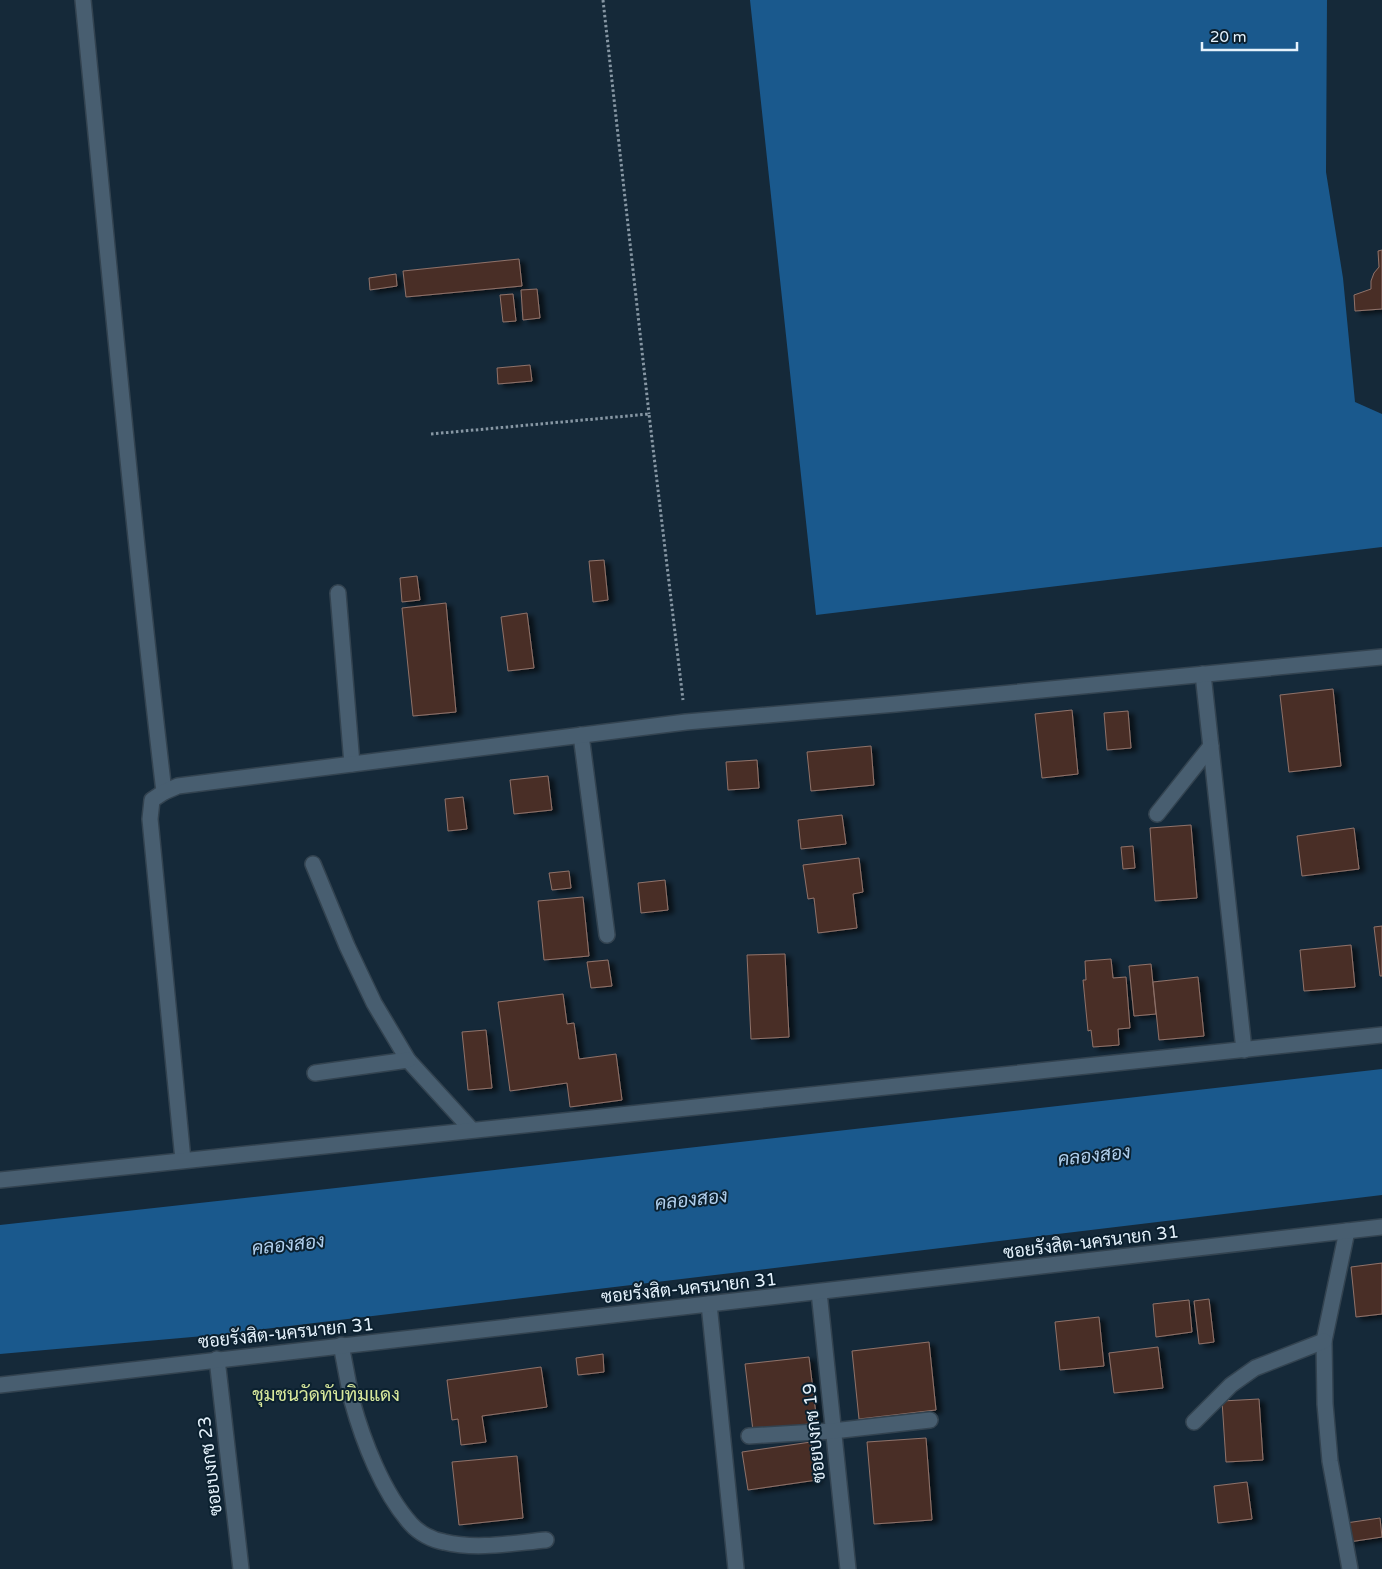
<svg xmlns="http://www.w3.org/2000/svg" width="1382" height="1569" font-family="'Varela Round',Sarabun,sans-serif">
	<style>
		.water { fill: #1a598d }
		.building { fill: #492f28; stroke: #907269; filter: url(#shadow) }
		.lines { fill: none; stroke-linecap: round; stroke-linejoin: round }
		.minor-casing { stroke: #334350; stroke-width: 18 }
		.path { stroke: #8797a4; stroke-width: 3; stroke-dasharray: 2.5 2.5; stroke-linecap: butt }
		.minor { stroke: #485e70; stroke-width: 15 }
		.labels { text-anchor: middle; stroke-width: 4; stroke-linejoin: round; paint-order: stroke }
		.street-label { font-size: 18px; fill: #e5f2fc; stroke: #0b202f }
		.water-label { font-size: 19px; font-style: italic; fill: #b1d0ee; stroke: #0b202f }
		.neighbourhood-label { font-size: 19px; fill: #d8e89c; stroke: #0b202f }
	</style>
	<defs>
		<filter id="shadow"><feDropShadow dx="5.5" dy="3" stdDeviation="2.5" flood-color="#0009"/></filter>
	</defs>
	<rect width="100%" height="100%" fill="#152939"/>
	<g class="water">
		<polygon points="750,0 1327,0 1326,172 1343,278 1355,402 1382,414 1382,547 816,615"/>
		<polygon points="1382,1069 1382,1195 215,1335 0,1354 0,1225 327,1189"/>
	</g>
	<g class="building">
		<polygon points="1382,250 1382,309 1355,311 1354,295 1371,289 1371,281 1374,273 1379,267 1378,251"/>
		<polygon points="519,259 522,286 406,297 403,271"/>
		<polygon points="396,274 397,286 370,290 369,278"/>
		<polygon points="537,289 540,318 523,320 521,290"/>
		<polygon points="513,294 516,321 503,322 500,295"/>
		<polygon points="530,365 532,381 498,384 497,368"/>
		<polygon points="604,560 608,600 593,602 589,561"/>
		<polygon points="417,576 420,600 402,602 400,578"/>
		<polygon points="446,603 456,712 413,716 402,608"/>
		<polygon points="527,613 534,668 508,671 501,617"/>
		<polygon points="1333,689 1341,766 1289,772 1280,695"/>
		<polygon points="1072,710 1078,774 1042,778 1035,714"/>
		<polygon points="1128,711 1131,748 1107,750 1104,713"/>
		<polygon points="871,746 874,785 811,791 807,752"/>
		<polygon points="757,760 759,788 728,790 726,762"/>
		<polygon points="548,776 552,810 514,814 510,780"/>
		<polygon points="463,797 467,829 448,831 445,799"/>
		<polygon points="842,815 846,844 801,849 798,820"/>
		<polygon points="1191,825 1197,898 1155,901 1150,828"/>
		<polygon points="1354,828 1359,869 1302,876 1297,836"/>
		<polygon points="1133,846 1135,868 1123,869 1121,847"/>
		<polygon points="859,858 863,892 853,894 857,928 818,933 814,898 808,899 803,865"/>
		<polygon points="569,871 571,888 552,890 549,873"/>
		<polygon points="665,880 668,910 641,913 638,883"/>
		<polygon points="583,897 589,956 544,960 538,901"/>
		<polygon points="1382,926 1382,976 1380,976 1374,927"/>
		<polygon points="1351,945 1355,987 1304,991 1300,950"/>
		<polygon points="785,954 789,1037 751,1039 747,955"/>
		<polygon points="1111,959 1113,978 1126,977 1130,1028 1118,1029 1119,1045 1093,1047 1091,1030 1088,1031 1083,980 1086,980 1085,961"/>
		<polygon points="608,960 612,986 591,988 587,962"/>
		<polygon points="1151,964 1156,1014 1134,1016 1129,966"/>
		<polygon points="1198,977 1204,1036 1159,1040 1153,982"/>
		<polygon points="563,994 567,1024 574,1023 579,1059 616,1054 622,1100 570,1107 567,1083 510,1091 498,1002"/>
		<polygon points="486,1030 492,1088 468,1090 462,1032"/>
		<polygon points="1382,1263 1382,1314 1356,1317 1351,1267"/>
		<polygon points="1209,1299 1214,1342 1199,1344 1194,1301"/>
		<polygon points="1189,1300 1192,1332 1156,1337 1153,1304"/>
		<polygon points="1099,1317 1104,1366 1060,1370 1055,1322"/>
		<polygon points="929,1342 936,1410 859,1419 852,1351"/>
		<polygon points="1158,1347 1163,1388 1114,1393 1109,1353"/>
		<polygon points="603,1354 604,1372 578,1375 576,1358"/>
		<polygon points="809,1357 817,1423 753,1431 745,1364"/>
		<polygon points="541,1367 547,1407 482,1416 486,1442 461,1445 458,1419 452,1420 447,1380"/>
		<polygon points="1259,1399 1263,1460 1226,1462 1222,1401"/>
		<polygon points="926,1438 932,1520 874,1524 867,1442"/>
		<polygon points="811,1442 817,1480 748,1490 742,1452"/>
		<polygon points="517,1456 523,1518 459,1525 452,1462"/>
		<polygon points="1247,1482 1252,1519 1218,1523 1214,1486"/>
		<polygon points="1380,1518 1382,1537 1349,1542 1346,1523"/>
	</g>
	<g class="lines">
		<g class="minor-casing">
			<g id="minor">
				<path d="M83 0C109 264 133 528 164 792"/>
				<polyline points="338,593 352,764"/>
				<polyline points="1203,674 1244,1050"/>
				<polyline points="581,735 607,935"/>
				<polyline points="1157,814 1211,746"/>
				<polyline points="313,864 347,946 374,1003 408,1060 471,1129"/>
				<polyline points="315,1073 408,1060"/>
				<polyline points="183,1160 150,819 152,800 164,792 178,786 686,722 896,704 1382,657"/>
				<polyline points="0,1180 1382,1035"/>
				<polyline points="1347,1231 1324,1341 1325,1404 1330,1461 1350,1569"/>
				<polyline points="819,1292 848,1569"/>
				<polyline points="709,1304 736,1569"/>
				<path d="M341 1345C345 1364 348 1383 352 1401 363 1441 383 1493 411 1524 419 1533 432 1540 444 1542 477 1550 513 1543 546 1540"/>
				<polyline points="217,1359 241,1569"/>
				<polyline points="0,1385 1382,1227"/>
				<polyline points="1194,1422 1231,1385 1255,1368 1324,1341"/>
				<polyline points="749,1436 833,1431 930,1420"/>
			</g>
		</g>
		<g class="path">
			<polyline points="603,0 649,414"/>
			<polyline points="431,434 649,414 683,700"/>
		</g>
		<use href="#minor" class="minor"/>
	</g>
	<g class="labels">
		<g class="street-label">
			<text transform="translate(1091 1242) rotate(-7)" y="6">ซอยรังสิต-นครนายก 31</text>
			<text transform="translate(689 1288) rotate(-6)" y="6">ซอยรังสิต-นครนายก 31</text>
			<text transform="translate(286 1333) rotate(-6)" y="6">ซอยรังสิต-นครนายก 31</text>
			<text transform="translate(814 1433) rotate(-96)" y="6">ซอยบงกช 19</text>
			<text transform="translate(210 1466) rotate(-97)" y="6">ซอยบงกช 23</text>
		</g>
		<g class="water-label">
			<text transform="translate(1094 1155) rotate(-6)" y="7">คลองสอง</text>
			<text transform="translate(691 1199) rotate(-6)" y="7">คลองสอง</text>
			<text transform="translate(288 1244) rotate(-6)" y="7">คลองสอง</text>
		</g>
		<g class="neighbourhood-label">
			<text x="326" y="1401">ชุมชนวัดทับทิมแดง</text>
		</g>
	</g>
	<path d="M1202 42v8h95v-8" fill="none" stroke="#e5f2fc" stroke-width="2.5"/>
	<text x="1210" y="42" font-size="15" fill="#e5f2fc" stroke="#0b202f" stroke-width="4" paint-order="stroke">20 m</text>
</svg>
